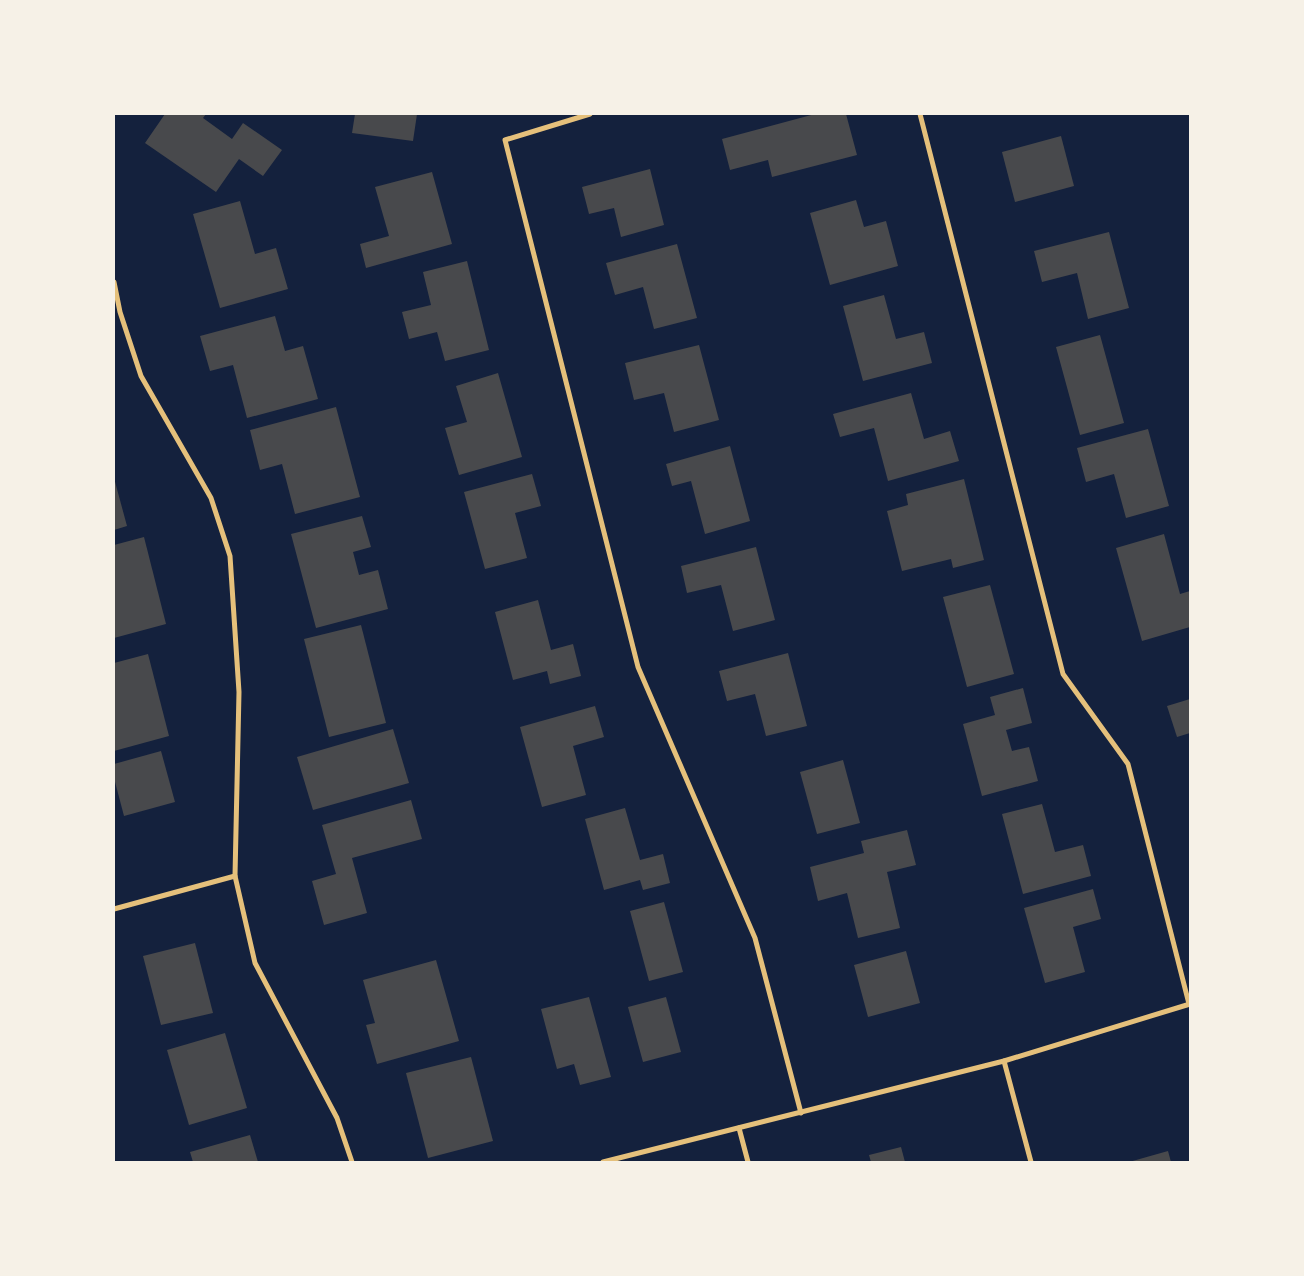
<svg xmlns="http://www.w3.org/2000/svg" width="1304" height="1276" font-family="Mulish,sans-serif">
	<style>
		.building { fill: #48494c }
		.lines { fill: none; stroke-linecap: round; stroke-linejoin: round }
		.minor { stroke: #e5c07b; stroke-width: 5 }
	</style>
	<rect width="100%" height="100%" fill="#14213d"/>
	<g class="building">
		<polygon points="165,114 206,114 203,118 232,139 243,123 282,150 263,176 239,159 216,192 145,143"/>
		<polygon points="355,114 417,114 413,141 352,133"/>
		<polygon points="815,114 846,114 857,155 772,177 768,160 730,170 722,139"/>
		<polygon points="1061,136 1074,186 1015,202 1002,152"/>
		<polygon points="650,169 664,225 621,237 614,208 589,214 582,187"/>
		<polygon points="432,172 452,244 366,268 360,244 389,236 375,187"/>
		<polygon points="856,200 864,227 886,221 898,266 830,285 810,213"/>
		<polygon points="240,201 255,254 276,248 288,289 220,308 193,214"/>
		<polygon points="1109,232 1129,308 1088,319 1077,273 1042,282 1034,251"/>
		<polygon points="677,244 697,318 654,329 643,287 615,295 606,263"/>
		<polygon points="467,261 489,350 445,361 437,332 409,339 402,312 431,305 423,272"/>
		<polygon points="884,295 896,339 924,332 932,363 863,381 843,306"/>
		<polygon points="275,316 285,351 303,346 318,399 247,418 233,365 210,371 200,336"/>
		<polygon points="1100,335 1124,423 1080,435 1056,347"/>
		<polygon points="699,345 719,420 674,432 664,393 634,400 625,363"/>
		<polygon points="498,373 522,457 459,475 445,428 467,422 456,386"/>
		<polygon points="911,393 924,439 950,431 959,461 888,481 874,428 840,437 833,414"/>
		<polygon points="336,407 360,497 295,514 282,464 260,470 250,430"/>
		<polygon points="1148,429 1169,506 1126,518 1114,474 1086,482 1077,448"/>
		<polygon points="730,446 750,521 705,534 691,481 672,486 666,464"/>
		<polygon points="532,474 541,506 515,513 527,558 485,569 464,492"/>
		<polygon points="114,478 127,526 114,530"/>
		<polygon points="964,479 984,560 953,568 951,559 902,571 887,511 908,505 906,494"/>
		<polygon points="362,516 371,547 353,552 359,575 378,570 388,609 316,628 291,534"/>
		<polygon points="1164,534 1180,594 1190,591 1190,627 1142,641 1116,548"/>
		<polygon points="144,537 166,624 114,638 114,545"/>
		<polygon points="756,547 775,620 733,631 721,585 687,593 681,566"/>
		<polygon points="990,585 1014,674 967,687 943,597"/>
		<polygon points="538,600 551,650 573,644 581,676 550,684 547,671 513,680 495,612"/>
		<polygon points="361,625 386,723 329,737 304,639"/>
		<polygon points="788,653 807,726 766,736 755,694 727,701 719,671"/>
		<polygon points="148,654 169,736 114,751 114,663"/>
		<polygon points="1023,688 1032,723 1006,730 1012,751 1029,747 1038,781 982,796 963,724 995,715 990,697"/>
		<polygon points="1190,699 1190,733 1177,737 1167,706"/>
		<polygon points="595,706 604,737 573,746 586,795 542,807 520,727"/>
		<polygon points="393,729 409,783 313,810 297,757"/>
		<polygon points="161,751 175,802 124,816 114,778 114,764"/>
		<polygon points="843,760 860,823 817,834 800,772"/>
		<polygon points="411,800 422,839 352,858 367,913 324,925 312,881 336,874 322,825"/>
		<polygon points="1042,804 1055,852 1083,845 1091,876 1023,894 1002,814"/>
		<polygon points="625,808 640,860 663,854 670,883 643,890 640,880 604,890 585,819"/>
		<polygon points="907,830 916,865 887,872 900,928 858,938 847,893 818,901 810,867 864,853 861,841"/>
		<polygon points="1093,889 1101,919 1073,927 1085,972 1045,983 1024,908"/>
		<polygon points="664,902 683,972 649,981 630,911"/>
		<polygon points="195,943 213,1013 161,1025 143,956"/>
		<polygon points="906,951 920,1003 868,1017 854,965"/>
		<polygon points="436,960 459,1041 377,1064 366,1025 375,1023 363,980"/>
		<polygon points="589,997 611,1077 580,1085 574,1064 557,1069 541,1009"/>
		<polygon points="666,997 681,1052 643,1062 628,1007"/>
		<polygon points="225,1033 247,1108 189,1125 167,1050"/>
		<polygon points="471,1057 493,1141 428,1158 406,1073"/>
		<polygon points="250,1135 258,1162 193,1162 190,1152"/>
		<polygon points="901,1147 905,1162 871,1162 869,1155"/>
		<polygon points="1168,1151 1171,1162 1129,1162"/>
	</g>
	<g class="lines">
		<g class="minor">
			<polyline points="590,114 505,140 638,667 755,938 801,1113"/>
			<polyline points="920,114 1063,674 1128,764 1189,1004"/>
			<polyline points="114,282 120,312 141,376 211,498 230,556 239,692 235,876 255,963 337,1118 352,1162"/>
			<polyline points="114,909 235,876"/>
			<polyline points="1004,1061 1031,1162"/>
			<polyline points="739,1128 748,1162"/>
			<polyline points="603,1162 1004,1061 1190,1004"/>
		</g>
	</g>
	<rect width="1304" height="1276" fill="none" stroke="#f6f1e7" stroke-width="230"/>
</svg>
